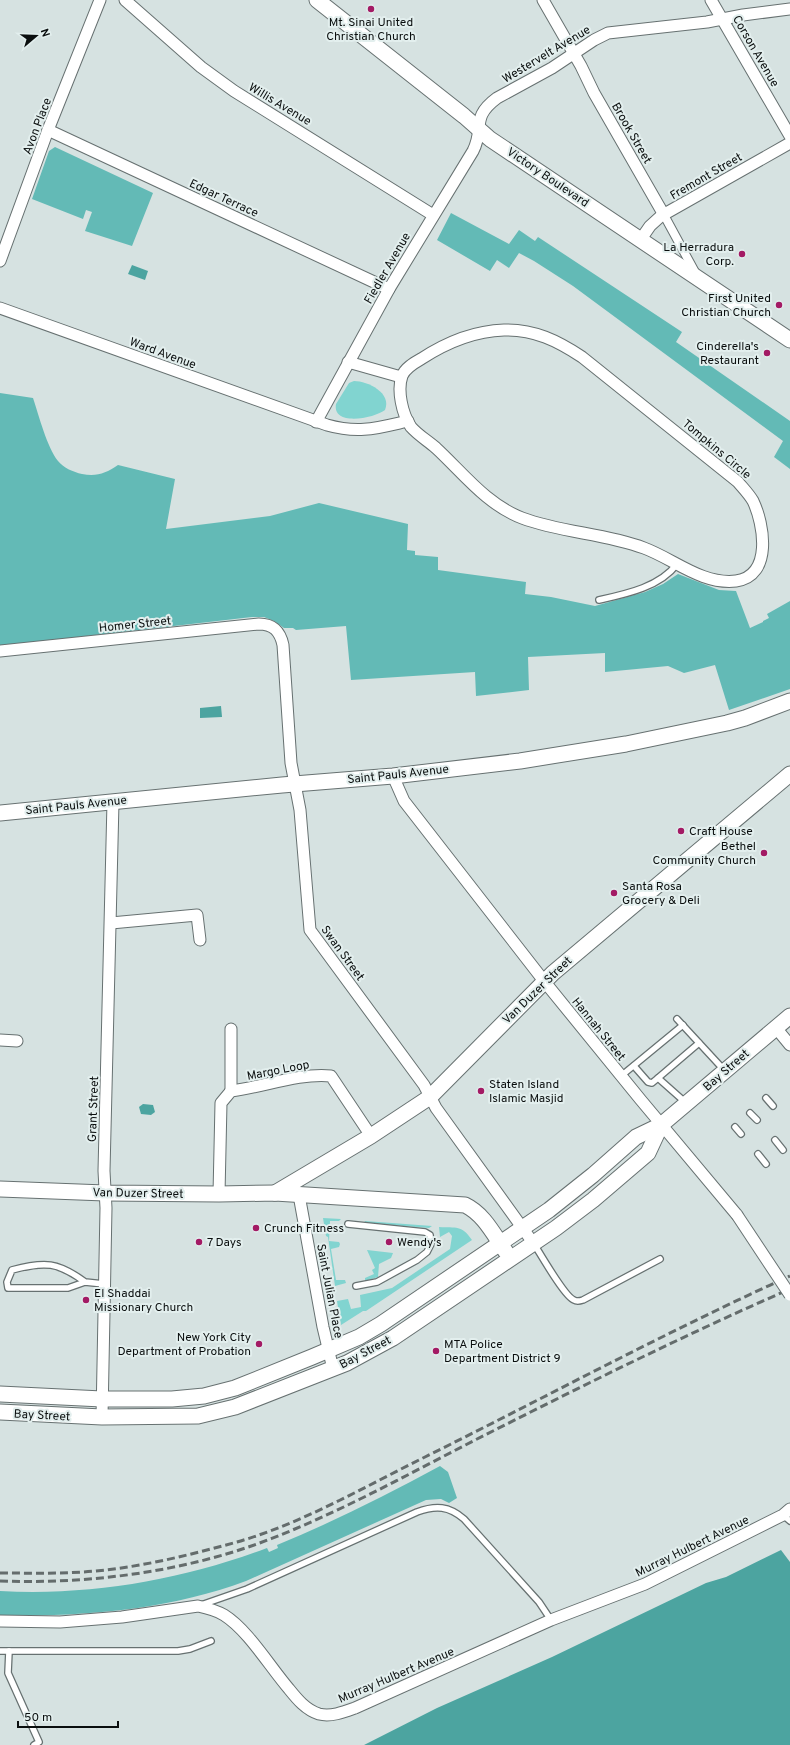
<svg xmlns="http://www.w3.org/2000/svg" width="790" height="1745" font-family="Overpass,sans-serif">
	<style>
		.green { fill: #81d4d0 }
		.forest { fill: #63bab6 }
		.water { fill: #4ca4a0 }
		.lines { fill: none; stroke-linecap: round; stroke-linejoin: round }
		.service-casing { stroke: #677171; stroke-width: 8 }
		.pedestrian-casing { stroke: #677171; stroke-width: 10 }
		.minor-casing { stroke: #677171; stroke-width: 13 }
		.secondary-casing { stroke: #677171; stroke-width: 17 }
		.service { stroke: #fff; stroke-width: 5.5 }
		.pedestrian { stroke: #fff; stroke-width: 8 }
		.minor { stroke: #fff; stroke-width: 11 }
		.secondary { stroke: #fff; stroke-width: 15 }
		.rail { stroke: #646c6c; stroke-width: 3; stroke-dasharray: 8 4; stroke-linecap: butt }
		.minor-bridge-casing { stroke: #677171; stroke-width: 13; stroke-linecap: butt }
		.minor-bridge { stroke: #fff; stroke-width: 11 }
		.poi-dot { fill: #a31a64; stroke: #e3efee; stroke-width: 1.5 }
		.labels { text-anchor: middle; stroke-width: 4; stroke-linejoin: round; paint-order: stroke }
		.poi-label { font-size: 12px; fill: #0a0e0e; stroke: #e3efee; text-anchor: start }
		.street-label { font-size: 12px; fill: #0a0e0e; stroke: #e3efee }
	</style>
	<rect width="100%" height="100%" fill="#d6e2e1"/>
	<g class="green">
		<path d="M354 381C368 381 392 393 385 410 375 418 332 427 336 404L349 383Z"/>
		<polygon points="323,1218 341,1219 339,1221 330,1221 329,1241 339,1242 340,1244 339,1247 331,1249 336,1280 345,1280 346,1283 335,1286 328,1237 326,1236"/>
		<polygon points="365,1221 432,1226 429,1228 364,1223"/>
		<path d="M439 1227C456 1228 462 1225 472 1240L366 1311H363L341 1325 337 1301 348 1299 351 1309 361 1307 360 1295 392 1288 450 1249 452 1236 449 1232 440 1237Z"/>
		<polygon points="367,1250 393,1253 391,1258 379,1264 378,1277 365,1281 365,1278 374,1274 372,1270 375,1268"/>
	</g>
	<g class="forest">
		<polygon points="55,147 153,193 132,246 85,231 92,212 86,210 83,219 32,199 49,151"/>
		<polygon points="451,213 509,244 519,230 535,241 538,237 682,332 676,342 790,421 790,469 774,457 783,441 573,286 534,261 519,253 509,268 497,260 490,271 437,240"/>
		<path d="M0 393 33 398C39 416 47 447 58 461 64 468 73 472 82 474 97 477 106 473 118 465L175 479 166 529 270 516 319 503 408 524 407 550 415 551V555L438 557V570L526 582 525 594 551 597 595 606 645 592 663 584 678 574 719 590 736 591 750 628 763 622V621L769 618 767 614 790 601V689L729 710 715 665 684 673 668 666 605 672V653L528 657 529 690 476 696 475 672 351 680 346 626 296 630 293 628H284L274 621 264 617H252L0 646Z"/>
		<path d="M440 1466 448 1472 457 1498 449 1503 441 1499 426 1500 246 1581C168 1610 83 1617 0 1615V1591C91 1596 182 1580 267 1548L269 1552 278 1548 277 1545C333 1522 387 1495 440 1466Z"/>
	</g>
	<g class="water">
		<polygon points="132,265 148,271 145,280 128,274"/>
		<polygon points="221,706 222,717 200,718 200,708"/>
		<polygon points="143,1104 153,1105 155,1112 151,1115 141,1114 139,1107"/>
		<polygon points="781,1550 790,1562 790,1745 364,1745 437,1708 552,1657 706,1583 726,1577"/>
	</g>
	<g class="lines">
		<g class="service-casing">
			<g id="service">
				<path d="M599 600C626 594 660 587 677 564"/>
				<polyline points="677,1019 725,1071"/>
				<polyline points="634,1066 648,1082 652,1083 658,1078 685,1102"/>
				<polyline points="621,1076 683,1025"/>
				<polyline points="658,1078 699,1043"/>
				<polyline points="766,1098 773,1106"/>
				<polyline points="750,1113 757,1120"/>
				<polyline points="735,1127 741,1134"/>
				<polyline points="775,1140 783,1150"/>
				<polyline points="758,1154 766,1164"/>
				<polyline points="348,1224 425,1232 430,1235 431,1244 427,1252 417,1260 377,1282 356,1286"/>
				<path d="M534 1244C541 1255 565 1297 574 1300 577 1302 580 1301 583 1300L660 1259"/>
				<path d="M85 1282C58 1262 45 1261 12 1270L7 1282 8 1288H68L85 1282 104 1284"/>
				<polyline points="783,1515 790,1521"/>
				<path d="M201 1605 247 1589 417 1512C436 1505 449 1506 464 1519L539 1602 551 1620"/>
				<polyline points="0,1651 178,1651 190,1649 211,1641"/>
				<polyline points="9,1651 8,1673 39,1742 34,1745"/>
			</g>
		</g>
		<g class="pedestrian-casing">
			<polyline id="pedestrian" points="664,215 696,274"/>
		</g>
		<g class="minor-casing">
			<g id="minor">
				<polyline points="125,0 201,67 234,91 433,215"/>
				<polyline points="543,0 581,66 594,93 664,215"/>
				<polyline points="711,0 790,136"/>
				<polyline points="48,130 389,289"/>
				<polyline points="641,239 650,226 661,216 790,143"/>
				<polyline points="0,261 48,130 100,0"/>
				<path d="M0 308 327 425C359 434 377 428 408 421"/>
				<path d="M504 330C534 329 558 341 582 357L738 482C743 488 749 494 753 501 764 524 773 576 736 581 702 585 674 559 644 548 604 533 562 533 522 518 486 504 464 474 436 448 428 441 418 435 411 427 402 414 397 390 402 376 405 368 414 363 421 359 447 342 473 331 504 330Z"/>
				<polyline points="348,362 401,377"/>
				<path d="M316 422 389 289 473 151C485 128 470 118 497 98L552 68 594 40 608 33 707 22 743 15 790 9"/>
				<path d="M0 651 259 624C273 624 280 631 283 645L291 763 300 810 310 930 424 1085 436 1108 534 1244"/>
				<polyline points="393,776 404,801 544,981 640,1099 737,1215"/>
				<polyline points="111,923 197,915 200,940"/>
				<polyline points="776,1028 790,1045"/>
				<polyline points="0,1040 17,1041"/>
				<polyline points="231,1091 231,1029"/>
				<path d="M219 1194 221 1103 231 1091C264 1087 297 1073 331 1076L371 1136"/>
				<polyline points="299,1195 323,1327 333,1369"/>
				<polyline points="102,1417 106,1208 104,1171 113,802"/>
				<path d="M0 1621 60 1622 122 1617 198 1606C207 1608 216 1610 224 1615 248 1630 270 1667 289 1689 297 1699 306 1710 319 1714 331 1717 344 1712 355 1708L551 1620 645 1584 783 1515 790 1509"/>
			</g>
		</g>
		<g class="secondary-casing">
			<g id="secondary">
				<polyline points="317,0 464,116 490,139 790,340"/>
				<polyline points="0,813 282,785 393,776 520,761 626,744 727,723 745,718 790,701"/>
				<path d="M0 1189 105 1193 219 1194 275 1193 465 1205C484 1214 494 1235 506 1252"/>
				<polyline points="275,1193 371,1136 430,1097 553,973 790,774"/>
				<polyline points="0,1394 102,1399 172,1399 204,1396 235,1388 312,1357 359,1337 381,1324 549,1210 593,1175 636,1137 661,1125 790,1016"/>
				<polyline points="0,1412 102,1417 198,1416 235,1407 347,1363 393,1338 556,1228 593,1200 648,1153 661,1125"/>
			</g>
		</g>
		<use href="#service" class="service"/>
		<use href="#pedestrian" class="pedestrian"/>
		<use href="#minor" class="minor"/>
		<use href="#secondary" class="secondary"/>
		<g class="rail">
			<path d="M0 1573C27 1573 54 1574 82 1572 134 1569 186 1556 237 1542 303 1523 364 1487 425 1457 546 1397 666 1332 790 1276"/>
			<path d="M0 1581C86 1584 176 1573 257 1544 336 1515 410 1473 485 1435 586 1384 687 1334 790 1289"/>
		</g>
		<g class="minor-bridge-casing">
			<polyline id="minor-bridge" points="737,1215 790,1295"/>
		</g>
		<use href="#minor-bridge" class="minor-bridge"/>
	</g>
	<g class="poi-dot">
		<circle cx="371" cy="9" r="4"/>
		<circle cx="742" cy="254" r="4"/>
		<circle cx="779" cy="305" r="4"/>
		<circle cx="767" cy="353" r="4"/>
		<circle cx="681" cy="831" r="4"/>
		<circle cx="764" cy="853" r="4"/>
		<circle cx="614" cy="893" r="4"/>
		<circle cx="481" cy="1091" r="4"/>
		<circle cx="256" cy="1228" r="4"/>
		<circle cx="199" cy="1242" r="4"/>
		<circle cx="389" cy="1242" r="4"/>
		<circle cx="86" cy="1300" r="4"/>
		<circle cx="259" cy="1344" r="4"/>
		<circle cx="436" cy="1351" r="4"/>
	</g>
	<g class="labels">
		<g class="poi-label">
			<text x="371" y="26" text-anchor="middle">Mt. Sinai United<tspan x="371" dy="14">Christian Church</tspan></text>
			<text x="734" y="251" text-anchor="end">La Herradura<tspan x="734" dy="14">Corp.</tspan></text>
			<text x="771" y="302" text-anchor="end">First United<tspan x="771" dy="14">Christian Church</tspan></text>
			<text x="759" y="350" text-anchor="end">Cinderella's<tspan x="759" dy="14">Restaurant</tspan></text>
			<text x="689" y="835">Craft House</text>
			<text x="756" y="850" text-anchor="end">Bethel<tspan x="756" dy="14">Community Church</tspan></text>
			<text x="622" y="890">Santa Rosa<tspan x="622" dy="14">Grocery &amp; Deli</tspan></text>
			<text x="489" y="1088">Staten Island<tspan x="489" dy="14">Islamic Masjid</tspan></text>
			<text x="264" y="1232">Crunch Fitness</text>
			<text x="207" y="1246">7 Days</text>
			<text x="397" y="1246">Wendy's</text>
			<text x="94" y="1297">El Shaddai<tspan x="94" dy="14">Missionary Church</tspan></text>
			<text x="251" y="1341" text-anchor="end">New York City<tspan x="251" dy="14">Department of Probation</tspan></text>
			<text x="444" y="1348">MTA Police<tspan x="444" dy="14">Department District 9</tspan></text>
		</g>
		<g class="street-label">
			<text transform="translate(756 51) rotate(60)" y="4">Corson Avenue</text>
			<text transform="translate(546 54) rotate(-31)" y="4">Westervelt Avenue</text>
			<text transform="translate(280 104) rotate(31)" y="4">Willis Avenue</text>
			<text transform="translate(37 126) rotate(-69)" y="4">Avon Place</text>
			<text transform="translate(632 133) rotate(60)" y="4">Brook Street</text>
			<text transform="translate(706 176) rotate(-30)" y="4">Fremont Street</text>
			<text transform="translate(548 177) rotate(34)" y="4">Victory Boulevard</text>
			<text transform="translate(224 198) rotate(25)" y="4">Edgar Terrace</text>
			<text transform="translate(387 268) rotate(-60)" y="4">Fiedler Avenue</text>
			<text transform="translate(163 353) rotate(20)" y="4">Ward Avenue</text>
			<text transform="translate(717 449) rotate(40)" y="4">Tompkins Circle</text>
			<text transform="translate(135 624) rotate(-6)" y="4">Homer Street</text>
			<text transform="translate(398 774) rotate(-6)" y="4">Saint Pauls Avenue</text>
			<text transform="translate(76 805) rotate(-6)" y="4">Saint Pauls Avenue</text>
			<text transform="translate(343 953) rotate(54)" y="4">Swan Street</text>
			<text transform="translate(537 990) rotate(-44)" y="4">Van Duzer Street</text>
			<text transform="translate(599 1029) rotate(51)" y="4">Hannah Street</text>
			<text transform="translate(278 1070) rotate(-11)" y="4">Margo Loop</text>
			<text transform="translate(726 1070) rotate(-41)" y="4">Bay Street</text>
			<text transform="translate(93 1109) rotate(-88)" y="4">Grant Street</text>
			<text transform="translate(138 1193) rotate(1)" y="4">Van Duzer Street</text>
			<text transform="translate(330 1291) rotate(79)" y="4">Saint Julian Place</text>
			<text transform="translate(365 1352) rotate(-28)" y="4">Bay Street</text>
			<text transform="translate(42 1415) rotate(3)" y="4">Bay Street</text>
			<text transform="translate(692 1546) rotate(-26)" y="4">Murray Hulbert Avenue</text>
			<text transform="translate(396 1675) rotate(-23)" y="4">Murray Hulbert Avenue</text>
		</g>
	</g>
	<g transform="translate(36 36) rotate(71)" stroke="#e3efee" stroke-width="3" paint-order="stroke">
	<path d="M0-3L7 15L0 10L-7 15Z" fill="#0a0e0e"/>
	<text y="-6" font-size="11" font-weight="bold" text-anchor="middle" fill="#0a0e0e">N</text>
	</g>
	<path d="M18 1721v6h100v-6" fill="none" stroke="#0a0e0e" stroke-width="2"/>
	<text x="24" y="1721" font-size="12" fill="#0a0e0e" stroke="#e3efee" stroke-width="3" paint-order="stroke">50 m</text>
</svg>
